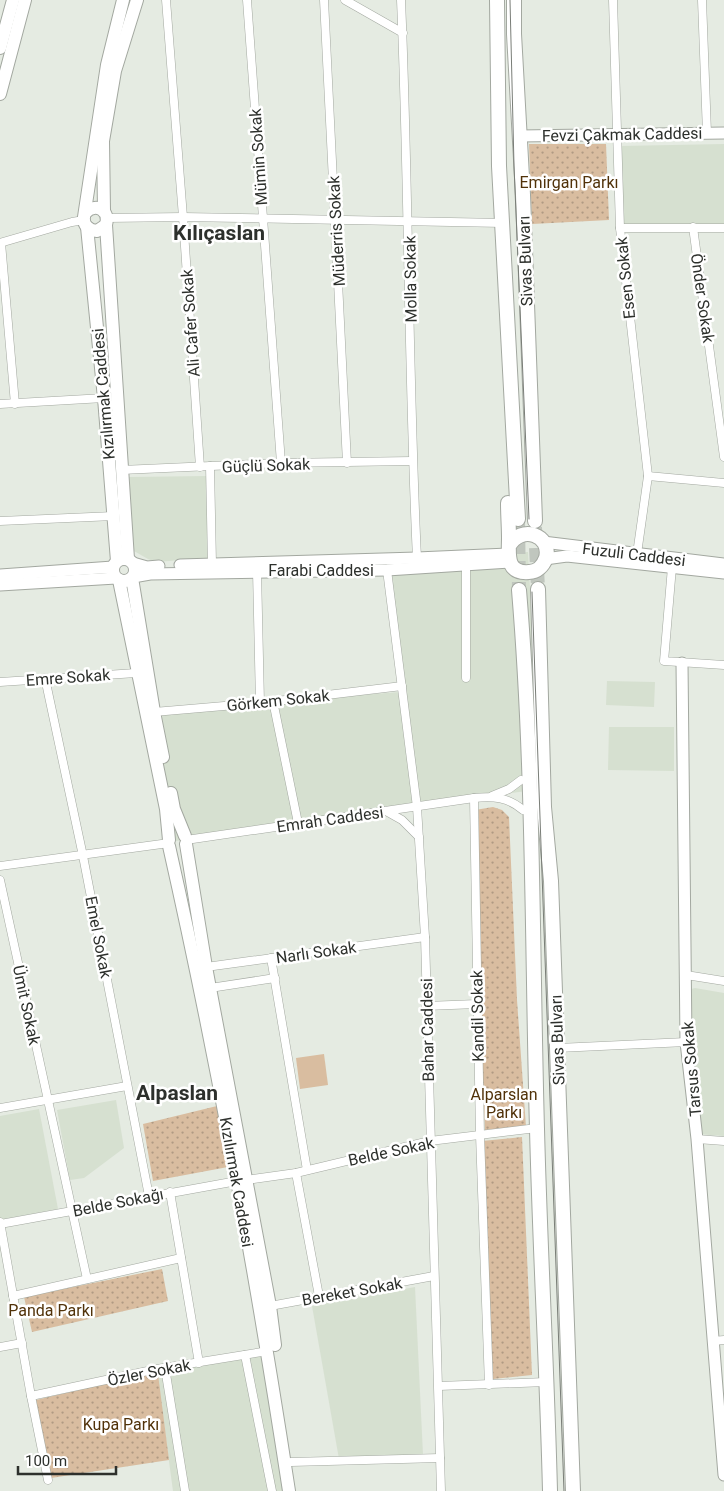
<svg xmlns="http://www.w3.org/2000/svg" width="724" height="1491" font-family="Roboto,sans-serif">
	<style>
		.built { fill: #d6e0d0 }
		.grass { fill: #d9bda0 }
		.park { fill: url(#park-dots) }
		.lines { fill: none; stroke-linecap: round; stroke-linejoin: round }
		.highway-tunnel { stroke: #c0c6be; stroke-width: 14; stroke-dasharray: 14 7; stroke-linecap: butt }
		.street-casing { stroke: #a3a8a0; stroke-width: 9 }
		.secondary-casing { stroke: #a3a8a0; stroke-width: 13 }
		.primary-casing { stroke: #a3a8a0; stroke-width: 14 }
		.highway-casing { stroke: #a3a8a0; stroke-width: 16 }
		.street { stroke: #fff; stroke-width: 8 }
		.secondary { stroke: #fff; stroke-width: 11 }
		.primary { stroke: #fff; stroke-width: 12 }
		.highway { stroke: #fff; stroke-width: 14 }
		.tram { stroke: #797d77; stroke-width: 1 }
		.labels { text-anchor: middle; stroke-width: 5; stroke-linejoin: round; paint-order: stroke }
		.street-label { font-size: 16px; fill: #2d302c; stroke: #fff }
		.park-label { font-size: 16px; fill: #513209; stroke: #fff }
		.district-label { font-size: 21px; font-weight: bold; fill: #2d302c; stroke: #fff }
	</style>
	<defs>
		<pattern id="park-dots" width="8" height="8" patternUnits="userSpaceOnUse" patternTransform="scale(1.25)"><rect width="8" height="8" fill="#d9bda0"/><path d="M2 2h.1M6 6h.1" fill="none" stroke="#b09a83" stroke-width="1.8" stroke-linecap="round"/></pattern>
	</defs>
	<rect width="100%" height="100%" fill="#e5ebe2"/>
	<g class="built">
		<polygon points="724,144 724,224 621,225 620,146"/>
		<polygon points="207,476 208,558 156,562 148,559 134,551 131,545 129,477"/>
		<polygon points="528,552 541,789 413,806 176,841 148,711 400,692 386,558"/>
		<polygon points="607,681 655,682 654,707 606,705"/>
		<polygon points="609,727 674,727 674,771 608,770"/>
		<polygon points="695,988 724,993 724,1136 697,1134 687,993 691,989"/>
		<polygon points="116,1100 124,1148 84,1178 70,1180 57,1110"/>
		<polygon points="39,1109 58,1209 0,1220 0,1116"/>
		<polygon points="415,1287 423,1455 339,1459 312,1306"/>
		<polygon points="264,1351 294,1491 173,1491 156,1365"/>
	</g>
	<polygon class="grass" points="324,1054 328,1085 300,1089 296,1058"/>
	<g class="park">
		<polygon points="529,144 606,144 609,220 532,224"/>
		<polygon points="493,807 502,810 509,817 517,1000 526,1127 485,1130 477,932 475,810"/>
		<polygon points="217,1106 228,1167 153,1181 143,1124"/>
		<polygon points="522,1137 532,1375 493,1379 482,1141"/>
		<polygon points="162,1269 168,1301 32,1332 24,1297"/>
		<polygon points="153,1372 158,1374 169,1460 51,1478 36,1400"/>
	</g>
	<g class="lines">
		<g class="highway-tunnel">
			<polyline points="518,519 519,590"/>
			<polyline points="535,527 538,589"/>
		</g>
		<g class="street-casing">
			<g id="street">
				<polyline points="166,0 183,217 200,467"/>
				<polyline points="247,0 281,463"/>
				<polyline points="324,0 347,463"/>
				<polyline points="345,0 403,33"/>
				<path d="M401 0C409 186 408 372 417 558"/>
				<polyline points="613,0 620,228 648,476 637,554"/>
				<polyline points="702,0 707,133"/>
				<polyline points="107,218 183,217 503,223"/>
				<polyline points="693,227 724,457"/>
				<polyline points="620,228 724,228"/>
				<polyline points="0,243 72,222 84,220"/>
				<polyline points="1,243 15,404"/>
				<polyline points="0,404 104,398"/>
				<polyline points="210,466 212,564"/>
				<polyline points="121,470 281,463 412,461"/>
				<polyline points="648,476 724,483"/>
				<polyline points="0,521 114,516"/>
				<polyline points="672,567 664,661 724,665"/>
				<polyline points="387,570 417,807 425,937 441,1491"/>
				<polyline points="257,571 260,703"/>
				<polyline points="45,678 83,856 149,1196"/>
				<polyline points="466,678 466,565"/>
				<polyline points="0,682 136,673"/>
				<polyline points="273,701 298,823"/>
				<polyline points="154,712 260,703 402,686"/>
				<polyline points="492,796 509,789 521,780"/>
				<polyline points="474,798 480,1135 489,1385"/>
				<polyline points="386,811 402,820 419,837"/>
				<path d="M186 840 474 798C493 796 508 797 523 810"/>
				<polyline points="0,866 169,843"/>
				<polyline points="0,880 87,1279"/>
				<polyline points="271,958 307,1170"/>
				<polyline points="206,967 425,937"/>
				<polyline points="686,975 724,981"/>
				<polyline points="210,988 275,978"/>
				<polyline points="426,1006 477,1004"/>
				<polyline points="558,1048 686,1042"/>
				<polyline points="0,1108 127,1086"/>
				<polyline points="697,1139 724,1141"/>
				<polyline points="296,1173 319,1296"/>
				<polyline points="246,1180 296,1173 430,1141 537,1128"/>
				<polyline points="170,1192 199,1363"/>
				<polyline points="0,1222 31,1396 48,1480"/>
				<polyline points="0,1224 237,1181"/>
				<polyline points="13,1296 181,1258"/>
				<polyline points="270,1306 434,1276"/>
				<polyline points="713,1341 724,1340"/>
				<polyline points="0,1347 22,1343"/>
				<polyline points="245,1355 272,1491"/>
				<polyline points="165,1368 185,1491"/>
				<polyline points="439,1386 546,1382"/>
				<polyline points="31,1396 157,1369 268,1351"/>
				<polyline points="291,1462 440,1458"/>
			</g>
		</g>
		<g class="secondary-casing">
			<g id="secondary">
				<polyline points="520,136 724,133"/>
				<polyline points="543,542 724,564"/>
				<polyline points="545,559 567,556 724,573"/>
				<polyline points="133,563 147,567 159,566"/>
				<polyline points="180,565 417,558 508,554"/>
				<polyline points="0,575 113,567"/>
				<polyline points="133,577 150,574 387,570 510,562"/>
				<polyline points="0,585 116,578"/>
				<polyline points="682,663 686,1042 697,1139 724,1475"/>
			</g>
		</g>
		<g class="primary-casing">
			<g id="primary">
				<polyline points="0,48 13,0"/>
				<polyline points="0,94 25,0"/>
				<polyline points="104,211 103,141 115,71 137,0"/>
				<path d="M85 213C96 202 110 210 106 225L128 559"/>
				<path d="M106 225 97 231C88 230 83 225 84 217L107 65 123 0"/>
				<polyline points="87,227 104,398 117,561"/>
				<circle cx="124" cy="570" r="11"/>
				<polyline points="132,578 154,712 163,757"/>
				<polyline points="119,580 166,809 169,840"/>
				<polyline points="171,793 174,809 185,836"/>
				<polyline points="186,844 206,967 270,1306 275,1345"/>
				<path d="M169 846C217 1059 256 1275 289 1491"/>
			</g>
		</g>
		<g class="highway-casing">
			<g id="highway">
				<polyline points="497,0 499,166 518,519"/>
				<polyline points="514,0 514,34 523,195 535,521"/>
				<path d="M508 503C508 515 509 527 509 538 509 553 505 574 529 572 537 572 543 566 546 558 552 535 521 524 509 546"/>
				<polyline points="538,589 544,807 551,881 573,1491"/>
				<path d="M519 590C534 770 532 949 537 1129 540 1250 547 1370 550 1491"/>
			</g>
		</g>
		<use href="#street" class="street"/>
		<use href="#secondary" class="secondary"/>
		<use href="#primary" class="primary"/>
		<use href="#highway" class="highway"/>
		<g class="tram">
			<polyline points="510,0 514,166 529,519"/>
			<polyline points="532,592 564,1491"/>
		</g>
	</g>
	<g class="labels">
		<g class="street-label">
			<text transform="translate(622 134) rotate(-1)" y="6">Fevzi Çakmak Caddesi</text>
			<text transform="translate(258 157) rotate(-94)" y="6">Mümin Sokak</text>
			<text transform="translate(336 231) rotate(-93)" y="6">Müderris Sokak</text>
			<text transform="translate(525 261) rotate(-92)" y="6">Sivas Bulvarı</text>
			<text transform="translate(625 278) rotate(-96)" y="6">Esen Sokak</text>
			<text transform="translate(410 279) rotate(-91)" y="6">Molla Sokak</text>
			<text transform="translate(703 298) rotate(82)" y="6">Önder Sokak</text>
			<text transform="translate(190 323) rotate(-94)" y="6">Ali Cafer Sokak</text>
			<text transform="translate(103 394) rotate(-95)" y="6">Kızılırmak Caddesi</text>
			<text transform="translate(266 465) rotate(-2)" y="6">Güçlü Sokak</text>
			<text transform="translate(634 554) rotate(7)" y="6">Fuzuli Caddesi</text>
			<text x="321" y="576">Farabi Caddesi</text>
			<text transform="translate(68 677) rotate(-4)" y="6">Emre Sokak</text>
			<text transform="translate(278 700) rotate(-6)" y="6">Görkem Sokak</text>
			<text transform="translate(330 819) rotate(-8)" y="6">Emrah Caddesi</text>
			<text transform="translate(99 937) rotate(79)" y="6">Emel Sokak</text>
			<text transform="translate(316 952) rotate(-8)" y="6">Narlı Sokak</text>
			<text transform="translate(27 1005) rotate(78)" y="6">Ümit Sokak</text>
			<text transform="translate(477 1016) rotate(-91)" y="6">Kandil Sokak</text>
			<text transform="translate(427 1030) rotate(-91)" y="6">Bahar Caddesi</text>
			<text transform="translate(557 1040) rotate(-92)" y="6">Sivas Bulvarı</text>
			<text transform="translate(691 1069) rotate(-95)" y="6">Tarsus Sokak</text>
			<text transform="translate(391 1151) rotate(-12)" y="6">Belde Sokak</text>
			<text transform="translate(237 1182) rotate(80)" y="6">Kızılırmak Caddesi</text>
			<text transform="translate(118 1202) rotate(-11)" y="6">Belde Sokağı</text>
			<text transform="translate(352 1291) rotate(-10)" y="6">Bereket Sokak</text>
			<text transform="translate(149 1372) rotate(-11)" y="6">Özler Sokak</text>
		</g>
		<g class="park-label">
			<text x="569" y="188">Emirgan Parkı</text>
			<text x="504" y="1100">Alparslan<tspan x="504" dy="18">Parkı</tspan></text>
			<text x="51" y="1316">Panda Parkı</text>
			<text x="121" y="1430">Kupa Parkı</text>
		</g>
		<g class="district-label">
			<text x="219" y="240">Kılıçaslan</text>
			<text x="177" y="1100">Alpaslan</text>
		</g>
	</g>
	<path d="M18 1466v8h98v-8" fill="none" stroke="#2d302c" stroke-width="2.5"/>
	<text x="25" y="1466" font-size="15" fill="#2d302c" stroke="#ffffff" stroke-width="4" paint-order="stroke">100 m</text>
</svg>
